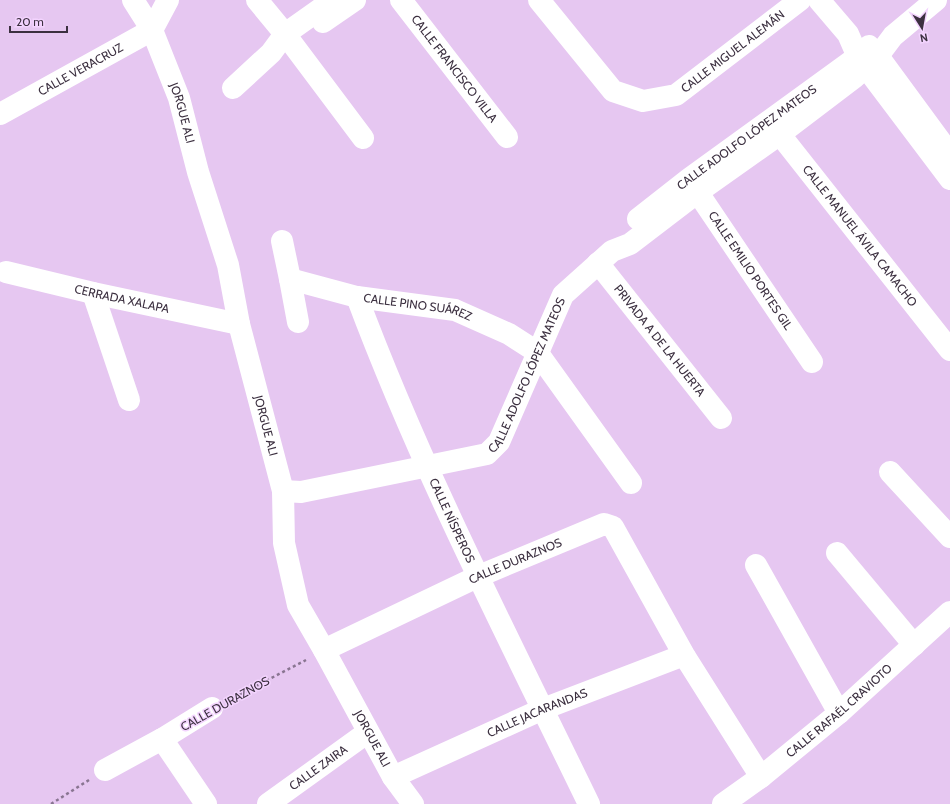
<svg xmlns="http://www.w3.org/2000/svg" width="950" height="804" font-family="Cabin,sans-serif">
	<style>
		.lines { fill: none; stroke-linecap: round; stroke-linejoin: round }
		.path { stroke: #897591; stroke-width: 2.5; stroke-dasharray: 3 3; stroke-linecap: butt }
		.minor { stroke: #fff; stroke-width: 22 }
		.labels { text-anchor: middle; stroke-width: 3; stroke-linejoin: round; paint-order: stroke }
		.street-label { font-size: 12px; fill: #3c3040; stroke: #f3d4fe }
	</style>
	<rect width="100%" height="100%" fill="#e6c7f1"/>
	<g class="lines">
		<g class="path">
			<polyline points="229,700 306,660"/>
			<polyline points="51,804 89,780"/>
		</g>
		<g class="minor">
			<path id="s1" d="M133 0 152 30 179 98 198 172 228 265 239 324 283 491 284 543 298 605 324 650 393 777 413 804"/>
			<polyline points="257,0 285,34 363,138"/>
			<path id="s2" d="M401 0 507 137"/>
			<path id="s3" d="M539 0 613 91 643 101 676 95 800 0"/>
			<polyline points="819,0 848,34 858,57 950,179"/>
			<polyline points="323,22 355,0"/>
			<polyline points="869,46 878,56 950,154"/>
			<polyline points="233,88 271,53 285,34 333,0"/>
			<path id="s4" d="M0 114 152 30 168 0"/>
			<path id="s5" d="M770 122 950 350"/>
			<path id="s6" d="M690 181 812 362"/>
			<path id="s7" d="M638 219 689 179 860 55"/>
			<polyline points="282,241 290,279 298,322"/>
			<path id="s8" d="M598 263 721 418"/>
			<path id="s9" d="M6 272 93 293 239 324"/>
			<path id="s10" d="M290 279 357 297 455 310 509 334 537 352 631 483"/>
			<polyline points="93,293 129,400"/>
			<path id="s11" d="M357 297C422 471 508 637 589 804"/>
			<polyline points="890,472 950,537"/>
			<path id="s12" d="M283 491 301 492 487 454 499 442 563 295 612 251 630 244 698 192 780 134 855 77 878 56 893 36 936 0"/>
			<polyline points="837,553 914,645"/>
			<polyline points="756,565 839,713"/>
			<path id="s13" d="M324 650 479 576 604 524 613 527 684 655 761 777"/>
			<polyline points="162,739 206,804"/>
			<polyline points="105,770 162,739 212,708"/>
			<path id="s14" d="M393 777 543 709 684 655"/>
			<path id="s15" d="M268 804 368 732"/>
			<path id="s16" d="M723 804 761 777 839 713 950 612"/>
		</g>
	</g>
	<g class="labels">
		<g class="street-label">
			<text dy="4" stroke="none"><textPath href="#s3" startOffset="254">CALLE MIGUEL ALEMÁN</textPath></text>
			<text dy="4" stroke="none"><textPath href="#s2" startOffset="87">CALLE FRANCISCO VILLA</textPath></text>
			<text dy="4" stroke="none"><textPath href="#s4" startOffset="92">CALLE VERACRUZ</textPath></text>
			<text dy="4" stroke="none"><textPath href="#s1" startOffset="124">JORGUE ALI</textPath></text>
			<text dy="4" stroke="none"><textPath href="#s7" startOffset="136">CALLE ADOLFO LÓPEZ MATEOS</textPath></text>
			<text dy="4" stroke="none"><textPath href="#s5" startOffset="145">CALLE MANUEL ÁVILA CAMACHO</textPath></text>
			<text dy="4" stroke="none"><textPath href="#s6" startOffset="108">CALLE EMILIO PORTES GIL</textPath></text>
			<text dy="4" stroke="none"><textPath href="#s9" startOffset="119">CERRADA XALAPA</textPath></text>
			<text dy="4" stroke="none"><textPath href="#s10" startOffset="131">CALLE PINO SUÁREZ</textPath></text>
			<text dy="4" stroke="none"><textPath href="#s8" startOffset="99">PRIVADA A DE LA HUERTA</textPath></text>
			<text dy="4" stroke="none"><textPath href="#s12" startOffset="297">CALLE ADOLFO LÓPEZ MATEOS</textPath></text>
			<text dy="4" stroke="none"><textPath href="#s1" startOffset="448">JORGUE ALI</textPath></text>
			<text dy="4" stroke="none"><textPath href="#s11" startOffset="243">CALLE NÍSPEROS</textPath></text>
			<text dy="4" stroke="none"><textPath href="#s13" startOffset="211">CALLE DURAZNOS</textPath></text>
			<text transform="translate(225 704) rotate(-29)" y="4">CALLE DURAZNOS</text>
			<text dy="4" stroke="none"><textPath href="#s16" startOffset="149">CALLE RAFAÉL CRAVIOTO</textPath></text>
			<text dy="4" stroke="none"><textPath href="#s14" startOffset="158">CALLE JACARANDAS</textPath></text>
			<text dy="4" stroke="none"><textPath href="#s1" startOffset="784">JORGUE ALI</textPath></text>
			<text dy="4" stroke="none"><textPath href="#s15" startOffset="62">CALLE ZAIRA</textPath></text>
		</g>
	</g>
	<g transform="translate(922 28) rotate(169)" stroke="#f3d4fe" stroke-width="3" paint-order="stroke">
	<path d="M0-3L7 15L0 10L-7 15Z" fill="#3c3040"/>
	<text y="-6" font-size="11" font-weight="bold" text-anchor="middle" fill="#3c3040">N</text>
	</g>
	<path d="M10 26v6h57v-6" fill="none" stroke="#3c3040" stroke-width="2"/>
	<text x="16" y="26" font-size="12" fill="#3c3040" stroke="#f3d4fe" stroke-width="3" paint-order="stroke">20 m</text>
</svg>
